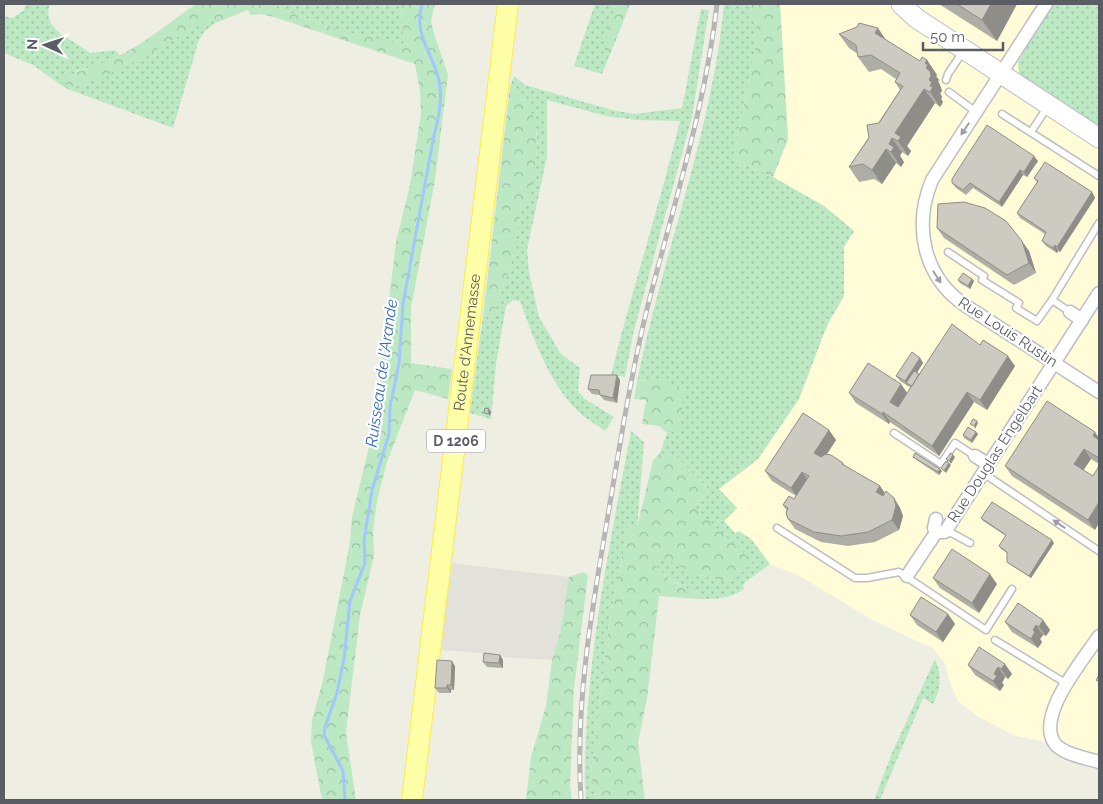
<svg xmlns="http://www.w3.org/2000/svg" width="1103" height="804" font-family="Raleway,sans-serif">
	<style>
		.commercial { fill: #fffcd7 }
		.industrial { fill: #e2e1da }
		.green { fill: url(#green-dots) }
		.forest { fill: url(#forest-crowns) }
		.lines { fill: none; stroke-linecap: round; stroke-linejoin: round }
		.stream { stroke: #a2c7ff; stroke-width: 3 }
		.lane-casing { stroke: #bcbec5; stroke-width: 9 }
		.street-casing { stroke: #bcbec5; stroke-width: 15 }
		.secondary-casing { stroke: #bdbfc7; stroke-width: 21 }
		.primary-casing { stroke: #ffea4b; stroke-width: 22 }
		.lane { stroke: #fff; stroke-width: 6 }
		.street { stroke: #fff; stroke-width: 12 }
		.secondary { stroke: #fff; stroke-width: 19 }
		.primary { stroke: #ffffa7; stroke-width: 20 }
		.rail-casing { stroke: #b6b6b7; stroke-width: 5 }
		.rail { stroke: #fff; stroke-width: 3; stroke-dasharray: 9; stroke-linecap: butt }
		.wall { fill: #afaea6 }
		.shaded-wall { fill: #8f8d87 }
		.building { fill: #cccac1; stroke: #8f8d87 }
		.oneway { fill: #9c9ea2 }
		.labels { text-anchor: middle; stroke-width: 4.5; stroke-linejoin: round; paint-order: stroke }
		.shield { fill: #fff; stroke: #8c8e92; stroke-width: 1 }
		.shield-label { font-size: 14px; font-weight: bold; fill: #5a5d64 }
		.street-label { font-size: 15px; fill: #5a5d64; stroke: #fff }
		.water-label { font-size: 16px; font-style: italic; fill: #3869ce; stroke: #fff }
	</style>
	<defs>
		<pattern id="green-dots" width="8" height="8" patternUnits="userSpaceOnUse" patternTransform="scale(1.25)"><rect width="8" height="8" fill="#bce9c3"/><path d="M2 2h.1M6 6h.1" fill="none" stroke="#9cc0a2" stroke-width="1.8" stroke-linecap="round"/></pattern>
		<pattern id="forest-crowns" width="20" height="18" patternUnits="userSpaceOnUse" patternTransform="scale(1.25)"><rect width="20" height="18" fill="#bce9c3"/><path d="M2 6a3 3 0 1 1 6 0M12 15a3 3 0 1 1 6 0" fill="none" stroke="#9cc0a2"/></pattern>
	</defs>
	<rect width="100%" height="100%" fill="#efeee2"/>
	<polygon class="commercial" points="780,4 1099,4 1099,757 1068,747 1013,735 977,716 958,701 950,683 945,663 932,648 874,621 798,575 770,564 751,539 736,534 724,521 719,489 758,459 844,296 844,247 854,231 824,206 773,177 788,139"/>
	<polygon class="industrial" points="452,563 569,577 560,634 552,660 483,656 483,653 440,650"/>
	<g class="green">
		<path d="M26 4H50C40 30 74 39 90 53L115 50 120 55 99 65 76 71 68 88 211 19 215 23 204 32 199 40 173 128 65 88 33 65 4 53V16L12 18 23 11Z"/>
		<polygon points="266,4 400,4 404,45 351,34"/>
		<polygon points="595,4 630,4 602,74 574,66"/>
		<path d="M724 4H748L751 16 759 30 733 159 773 177 824 206 854 231 844 247V296L828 323 799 399 758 459 719 489 737 508 724 521 735 533 739 531 751 539 770 564 743 584 744 589C730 599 716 599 698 599L699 594C680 586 664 577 652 561H670L692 573 723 581 694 506 709 490 677 457 660 453 667 433 679 431 654 378 637 382C662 255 712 134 724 4Z"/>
		<polygon points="1052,4 1099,4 1099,130 1019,74 1018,62"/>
		<path d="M701 9 709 10 692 117 633 334 625 377 611 375C632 290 659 207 680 121L637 120 606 116 547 100V156L527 250 529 272 539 317 561 354 580 368 578 391 585 399 614 417 605 431C596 424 584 418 577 410 548 381 534 339 520 301L513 300 506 306 496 364 491 419 470 413 483 316 492 317 511 264 522 206 536 161 537 133 516 91 510 87 514 76 525 85 612 110 634 114 682 108Z"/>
		<path d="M631 431 644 442 637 528 628 526 608 631 591 773 596 800H586C583 769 586 736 588 705 595 613 614 522 631 431Z"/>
		<path d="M935 659C942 674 941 690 933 704L923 698 880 800H874L892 753Z"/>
	</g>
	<g class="forest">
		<path d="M196 4H266L340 30 404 45 400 4H435L431 21 433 30 448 75 435 180 411 308V363L452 369 448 399 415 390 387 462 377 501 373 531 374 556 360 615 346 732 356 800H322L311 742 312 720 323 680 350 542 352 517 374 426 396 242 410 185 421 113 420 91 415 64 274 17 261 14 250 15 248 10 215 23 211 19C164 42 120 76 68 88L60 80C79 69 99 66 118 56 146 43 171 21 196 4Z"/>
		<polygon points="615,4 630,4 609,57 603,55"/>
		<polygon points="748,4 780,4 788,139 773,177 733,159 759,30 751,16"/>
		<path d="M510 87C549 111 536 163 529 200L522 206 511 264 492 317 483 316Z"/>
		<polygon points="654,378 664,380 684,391 679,431 667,433 659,426 642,424 646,400 634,399 637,382"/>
		<path d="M660 453 677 457 709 490 694 506 753 562 733 581H723L692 573 670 561H652C663 577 681 587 699 594L698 599 659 596 647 699 638 742 645 800H596L591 773 608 631 628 526 637 528 653 460Z"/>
		<polygon points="583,572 588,575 574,689 570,785 572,800 526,800 531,757 546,706 552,660 560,634 569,577"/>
	</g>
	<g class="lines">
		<path class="stream" d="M345 800 343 771 324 735 325 727 337 693 344 659 350 601 365 563 364 541 372 490 389 434 390 407 399 363 403 304 434 135C439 118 443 99 439 81 433 52 413 36 422 4"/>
		<g class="lane-casing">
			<g id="lane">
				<polyline points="946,80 948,74 964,50"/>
				<polyline points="949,92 976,112"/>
				<polyline points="1002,114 1099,176"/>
				<polyline points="1031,132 1048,106"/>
				<polyline points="948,252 984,276 982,280 1019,303 1016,308 1037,321 1052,300"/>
				<polyline points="1070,312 1052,300 1099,223"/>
				<polyline points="894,433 941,464 955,443 975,456"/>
				<polyline points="983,473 1099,551"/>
				<polyline points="777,528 855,578 867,578 899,572 986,630 1012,589"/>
				<polyline points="946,530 970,543"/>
				<polyline points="995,640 1067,684"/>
			</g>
		</g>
		<g class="street-casing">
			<g id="street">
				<path d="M1046 4 932 180C913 226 923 277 966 306L1099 392"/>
				<polyline points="1070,312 1082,320"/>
				<polyline points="975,456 988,464"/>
				<polyline points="936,519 934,528 939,532 945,532 1099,293"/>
				<polyline points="907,576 937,531"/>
				<path d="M1099 636C1084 659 1033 718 1056 745 1066 755 1086 758 1099 762"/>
			</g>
		</g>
		<g class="secondary-casing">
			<polyline id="secondary" points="901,4 916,18 1099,138"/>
		</g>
		<g class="primary-casing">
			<g id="primary">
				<path id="s1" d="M412 800 508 4"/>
			</g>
		</g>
		<use href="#lane" class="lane"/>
		<use href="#street" class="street"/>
		<use href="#secondary" class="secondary"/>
		<use href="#primary" class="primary"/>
		<g class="rail-casing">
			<path id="rail" d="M581 800C575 706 591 614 607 521 619 450 630 379 647 309 673 207 705 108 717 4"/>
		</g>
		<use href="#rail" class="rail"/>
	</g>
	<g class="wall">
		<polygon points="939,4 1017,4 997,41"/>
		<polygon points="839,34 886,40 920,61 927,60 937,75 936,76 939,80 938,81 940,85 942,91 940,93 942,97 941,99 943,102 940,107 935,103 907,146 911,151 908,156 902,152 900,156 904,162 901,167 896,163 882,184 874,179 859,182 849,167 900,90 895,82 896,79 881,69 869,72 858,57 858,54 849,48"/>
		<polygon points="1038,161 1027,177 1023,175 1002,207 973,188 966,195 956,188 952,183"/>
		<polygon points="1034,178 1092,192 1095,198 1060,252 1058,251 1057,253 1046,246 1042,241 1045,234 1020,218 1017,213 1037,182"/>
		<polygon points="937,228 1029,251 1036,273 1014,285 944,238"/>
		<polygon points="972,279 974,281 970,289 960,283 958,280"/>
		<polygon points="980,345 1015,366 987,410 974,402 939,456 890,422 889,424 856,403 849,393 907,393 910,388 909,386 908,386 900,381 896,376 920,358 923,363 917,373 919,374"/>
		<polygon points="620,380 617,403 604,400 600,395 592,394 588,389"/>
		<polygon points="976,432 978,434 972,443 964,438 963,435"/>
		<polygon points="1099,438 1099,464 1091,459 1083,470 1095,530 1012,476 1005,466"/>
		<polygon points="836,440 827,454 843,463 846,467 880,486 885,494 894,498 900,508 903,516 899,530 875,542 848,546 821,542 795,529 788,519 787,511 783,505 794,499 796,496 772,481 765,471"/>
		<polygon points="913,457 940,469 942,471 939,475 915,459"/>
		<polygon points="981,518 1054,543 1031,578 1009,564 1007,562 1007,553 1001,549 999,546 1006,536 983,521"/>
		<polygon points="933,578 997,584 979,613 940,588"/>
		<polygon points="948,614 955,624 943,642 917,625 910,615"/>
		<polygon points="1043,620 1050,630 1046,636 1043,635 1040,639 1042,642 1038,648 1012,632 1005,622"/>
		<polygon points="979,647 1012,674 1008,679 1005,677 1002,683 1004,685 1000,691 975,675 968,665"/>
		<polygon points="500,655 503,660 503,668 487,667 483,662"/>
		<polygon points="455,666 454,690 451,690 451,693 439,693 435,688"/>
	</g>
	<g class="shaded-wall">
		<polygon points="991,4 1017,4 997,41 982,20"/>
		<polygon points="878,28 888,43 875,33"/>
		<polygon points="927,60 937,75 936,76 939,80 938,81 940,85 942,91 940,93 942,97 941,99 943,102 940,107 930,92 930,86 925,63"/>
		<polygon points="924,89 935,103 907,146 911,151 908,156 898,141 895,133"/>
		<polygon points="892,138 902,152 900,156 904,162 901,167 891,152 889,144"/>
		<polygon points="886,149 896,163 882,184 872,170"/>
		<polygon points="1034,156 1038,161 1027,177 1024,172"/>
		<polygon points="1020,170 1023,175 1002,207 999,202"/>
		<polygon points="1092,192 1095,198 1060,252 1057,247"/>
		<polygon points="1022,241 1029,251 1036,273 1029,263"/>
		<polygon points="1055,245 1058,251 1057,253 1053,248"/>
		<polygon points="972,279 974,281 970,289 968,286"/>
		<polygon points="1008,356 1015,366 987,410 980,400"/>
		<polygon points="920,358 923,363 909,384 906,383 909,386 908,386 905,381"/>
		<polygon points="617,375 620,380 617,403 613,398"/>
		<polygon points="901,384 908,394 896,412 890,402"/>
		<polygon points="967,392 974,402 939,456 932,446"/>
		<polygon points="489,409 491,412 490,416 488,414"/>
		<polygon points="883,412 890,422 889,424 882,414"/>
		<polygon points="977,421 978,423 975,429 974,426"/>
		<polygon points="829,430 836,440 821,463 814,453"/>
		<polygon points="976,432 978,434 972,443 971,440"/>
		<polygon points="1095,432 1099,438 1099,446 1093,436"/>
		<polygon points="1084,449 1091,459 1081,474 1074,464"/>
		<polygon points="953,455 955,457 951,464 949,461"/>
		<polygon points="949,463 951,465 946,473 944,471"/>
		<polygon points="940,469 942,471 939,475 938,472"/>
		<polygon points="802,472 809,482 798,498 791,488"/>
		<polygon points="880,486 887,496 883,502 876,492"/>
		<polygon points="894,498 900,508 903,516 899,530 892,520"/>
		<polygon points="1099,502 1099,523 1095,530 1088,520"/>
		<polygon points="1052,540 1054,543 1031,578 1029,576"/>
		<polygon points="990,574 997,584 979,613 972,603"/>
		<polygon points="948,614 955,624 943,642 936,632"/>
		<polygon points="1043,620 1050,630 1046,636 1039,627"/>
		<polygon points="1036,625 1043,635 1040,639 1042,642 1038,648 1031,639 1033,630"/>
		<polygon points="500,655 503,660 503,668 499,663"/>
		<polygon points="452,661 455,666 454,690 451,685"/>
		<polygon points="1005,664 1012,674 1008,679 1001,669"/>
		<polygon points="998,667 1005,677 1002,683 1004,685 1000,691 993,681 994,674"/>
		<polygon points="447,685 451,690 451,693 447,688"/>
	</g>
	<g class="building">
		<polygon points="957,4 991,4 982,20"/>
		<polygon points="859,23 878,28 875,33 920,61 922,57 927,60 925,63 928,65 926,68 930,71 931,76 929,80 932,82 930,86 933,87 930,92 924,89 895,133 901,137 898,141 892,138 889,144 894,147 891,152 886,149 872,170 863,164 849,167 869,138 867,125 879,123 903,86 895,82 900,73 871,55 858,57 856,45 839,34 857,27"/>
		<polygon points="987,125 1034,156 1024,172 1020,170 999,202 970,183 963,190 952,183 952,179"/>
		<polygon points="1045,162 1092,192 1057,247 1055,245 1053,248 1042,241 1046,232 1017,213 1038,181 1034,178"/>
		<polygon points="964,202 985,208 1006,221 1022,241 1029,263 1007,275 937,228 938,204"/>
		<polygon points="963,273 972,279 968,286 958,280"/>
		<polygon points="952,324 980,345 983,340 1008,356 980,400 967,392 932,446 883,412 882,414 849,393 868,363 901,384 890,402 898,407"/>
		<polygon points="912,352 920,358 905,381 896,376"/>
		<polygon points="914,371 919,374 912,386 906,383"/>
		<polygon points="591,375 617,375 613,398 600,395 599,390 588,389"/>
		<polygon points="1047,401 1095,432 1093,436 1099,440 1099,458 1084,449 1074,464 1093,476 1099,466 1099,502 1088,520 1005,466"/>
		<polygon points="485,408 489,409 488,414 484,413"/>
		<polygon points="803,413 829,430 814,453 821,457 826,454 831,455 843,463 842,464 880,486 876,492 883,496 886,491 894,498 896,506 892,520 868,532 841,536 814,532 788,519 786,513 788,508 783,505 789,496 794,499 809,476 802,472 791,488 765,471"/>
		<polygon points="973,419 977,421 974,426 970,424"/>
		<polygon points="968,427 976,432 971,440 963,435"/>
		<polygon points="915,453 940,469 938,472 913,457"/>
		<polygon points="951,453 953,455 949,461 946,459"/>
		<polygon points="946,461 949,463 944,471 941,468"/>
		<polygon points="992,502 1052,540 1029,576 1007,562 1007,552 999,546 1006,535 981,518"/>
		<polygon points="952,549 990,574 972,603 933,578"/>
		<polygon points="921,597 948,614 936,632 910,615"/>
		<polygon points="1018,603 1043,620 1039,627 1036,625 1033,630 1035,632 1031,639 1005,622"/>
		<polygon points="979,647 1005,664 1001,669 998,667 994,674 997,676 993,681 968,665"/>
		<polygon points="484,653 500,655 499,663 483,662"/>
		<polygon points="437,660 452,661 451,685 447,685 447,688 435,688"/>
		<polygon points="1099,675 1099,682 1096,680"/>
	</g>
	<defs><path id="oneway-solid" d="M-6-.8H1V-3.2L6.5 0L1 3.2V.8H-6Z" transform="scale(1.25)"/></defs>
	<g class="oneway">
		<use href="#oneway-solid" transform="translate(965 129) rotate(124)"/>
		<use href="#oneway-solid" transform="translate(937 277) rotate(57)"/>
		<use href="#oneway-solid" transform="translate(1059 524) rotate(-146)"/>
	</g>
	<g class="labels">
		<rect class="shield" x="427" y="429.5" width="58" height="23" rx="4"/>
		<g class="shield-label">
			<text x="456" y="446">D 1206</text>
		</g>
		<g class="street-label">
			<text transform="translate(1008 332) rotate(33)" y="5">Rue Louis Rustin</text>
			<text dy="5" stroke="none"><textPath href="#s1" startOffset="461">Route d'Annemasse</textPath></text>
			<text transform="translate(995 454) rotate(-57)" y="5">Rue Douglas Engelbart</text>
		</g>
		<g class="water-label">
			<text transform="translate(381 373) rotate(-82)" y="6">Ruisseau de l'Arande</text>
		</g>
	</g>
	<rect width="1103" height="804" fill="none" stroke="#5a5d64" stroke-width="10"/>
	<g transform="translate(45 45) rotate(273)" stroke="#ffffff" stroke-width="4" paint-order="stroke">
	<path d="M0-4L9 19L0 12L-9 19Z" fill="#5a5d64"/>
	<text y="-8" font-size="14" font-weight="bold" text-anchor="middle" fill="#5a5d64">N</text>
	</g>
	<path d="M923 42v8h80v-8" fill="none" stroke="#5a5d64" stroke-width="2.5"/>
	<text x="930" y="42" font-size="15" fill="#5a5d64" stroke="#ffffff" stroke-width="4" paint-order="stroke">50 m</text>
</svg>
